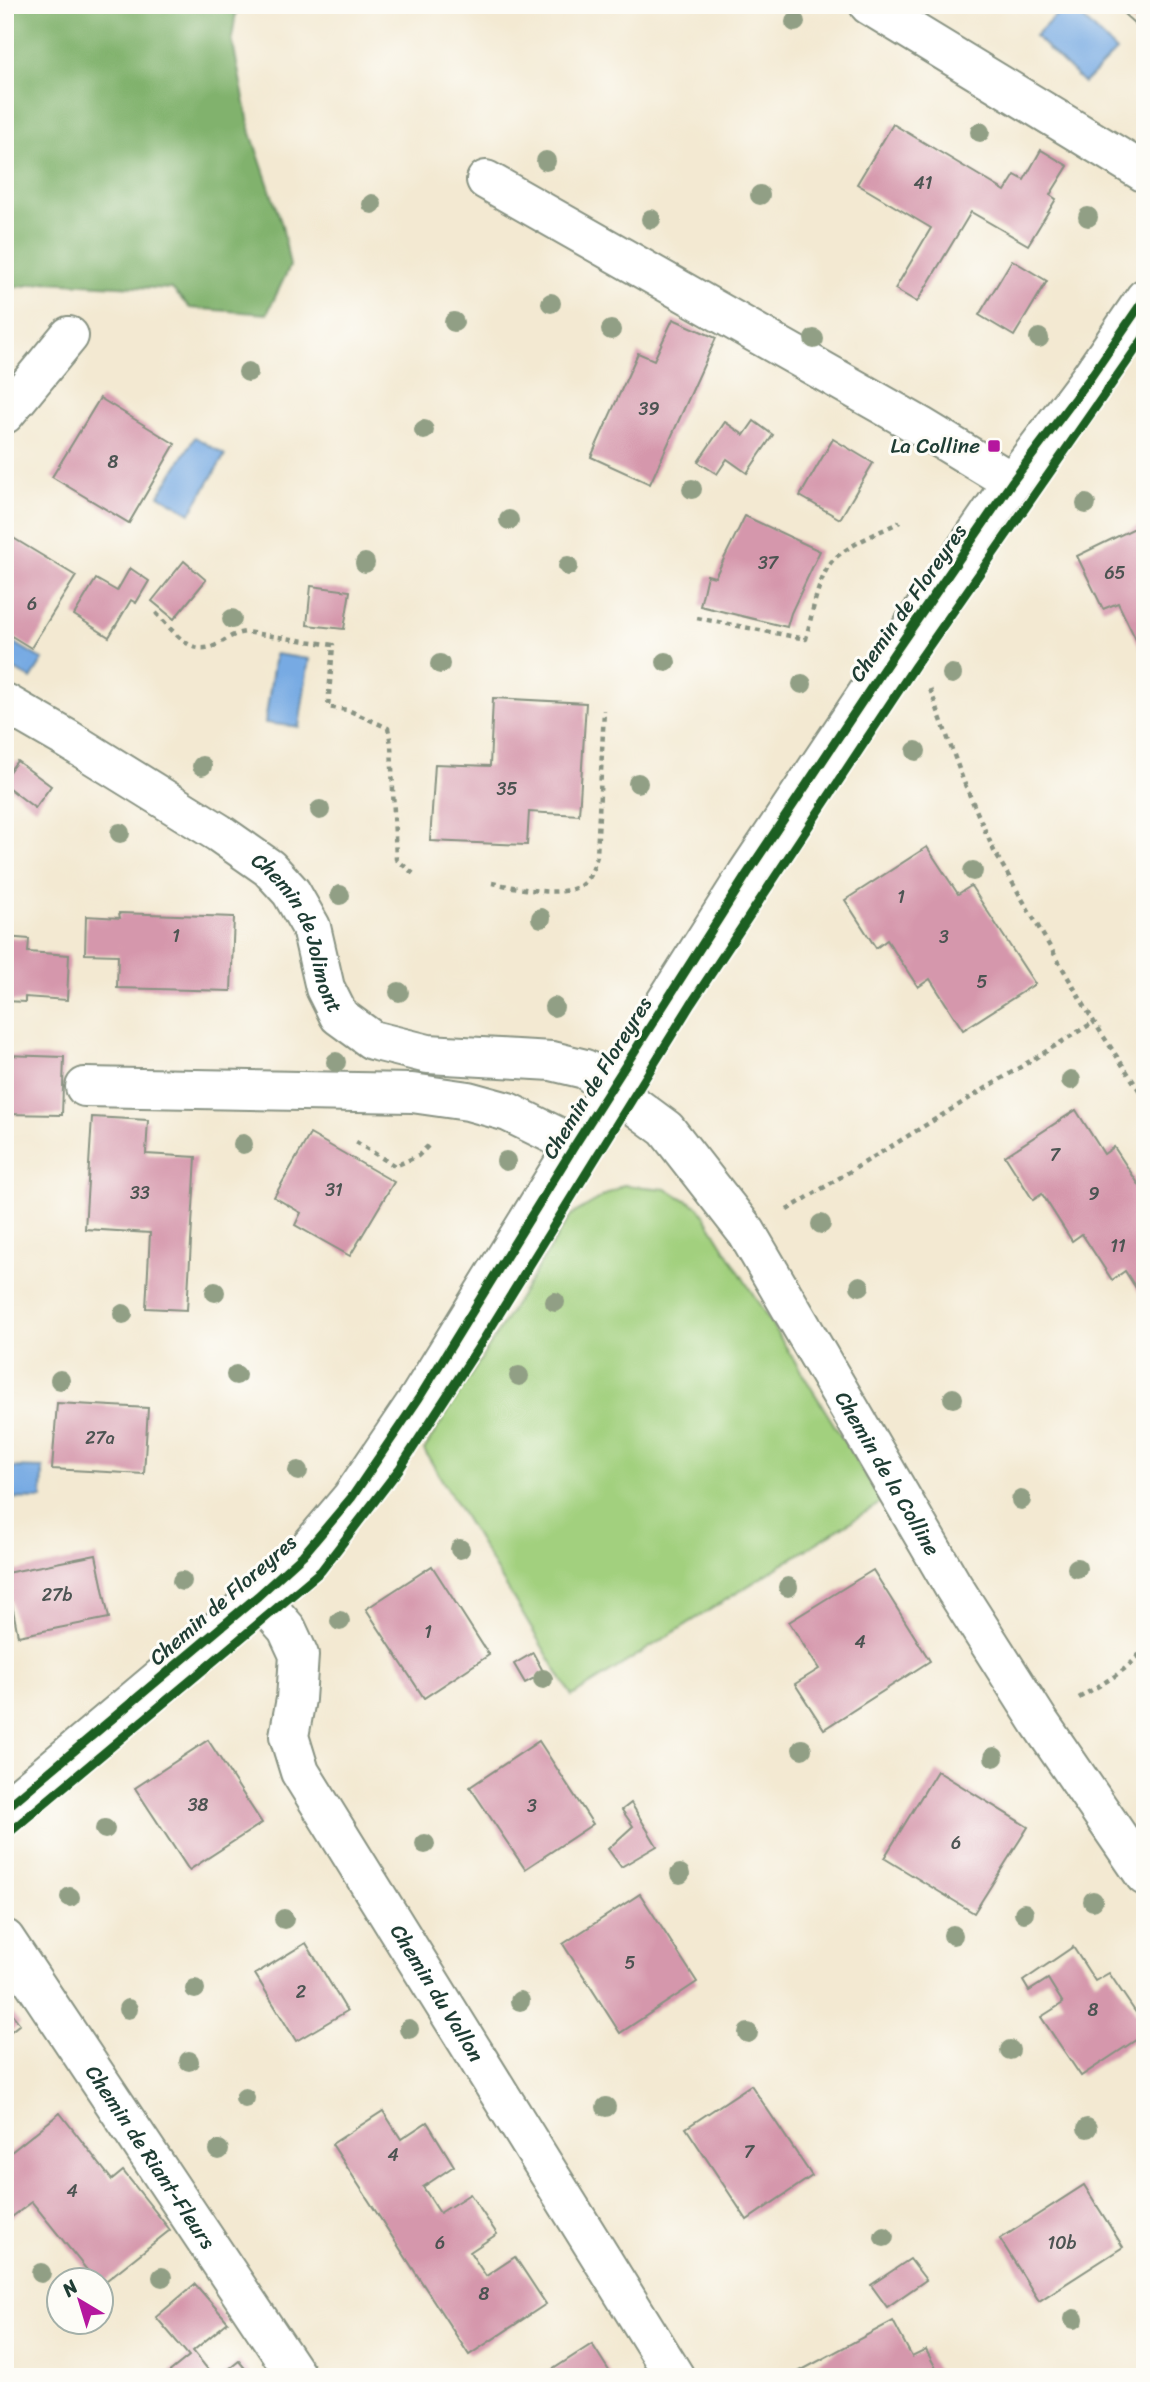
<svg xmlns="http://www.w3.org/2000/svg" width="1150" height="2382" font-family="Sriracha,sans-serif">
	<style>
		.green { fill: #a2d07e; stroke: #608659; stroke-width: 2 }
		.forest { fill: #81b26d; stroke: #507850; stroke-width: 2 }
		.water { fill: #77aae3; stroke: #4b748c; stroke-width: 2 }
		.building { fill: #d597ac }
		.lines { fill: none; stroke-linecap: round; stroke-linejoin: round }
		.minor-casing { stroke: #899383; stroke-width: 42 }
		.path { stroke: #899383; stroke-width: 4.5; stroke-dasharray: 5 5; stroke-linecap: butt }
		.minor { stroke: #fff; stroke-width: 38 }
		.cycleway-casing { stroke: #fdfcf7; stroke-width: 13 }
		.cycleway { stroke: #1b5e20; stroke-width: 9 }
		.tree { fill: #919f85 }
		.poi-dot { fill: #b5179e; stroke: #fdfcf7; stroke-width: 2.5 }
		.labels { text-anchor: middle; stroke-width: 6; stroke-linejoin: round; paint-order: stroke }
		.number-label { font-size: 18px; fill: #4c5452 }
		.poi-label { font-size: 21px; fill: #1f3d34; stroke: #fdfcf7; text-anchor: end }
		.street-label { font-size: 21px; fill: #1f3d34; stroke: #fdfcf7 }
	</style>
	<rect width="100%" height="100%" fill="#fdfcf7"/>
	<filter id="ink" filterUnits="userSpaceOnUse"><feTurbulence type="fractalNoise" baseFrequency=".0143" numOctaves="2"/><feDisplacementMap in="SourceGraphic" scale="14" xChannelSelector="R" yChannelSelector="G"/><feConvolveMatrix kernelMatrix="1 2 1 2 8 2 1 2 1" color-interpolation-filters="sRGB"/></filter>
	<filter id="wash" filterUnits="userSpaceOnUse"><feTurbulence type="fractalNoise" baseFrequency=".00686" numOctaves="4" result="noise"/><feDisplacementMap in="SourceGraphic" scale="28" xChannelSelector="R" yChannelSelector="G"/><feGaussianBlur stdDeviation="1.57" result="paint"/><feColorMatrix in="noise" values="0 0 0 0 0 0 0 0 0 0 0 0 0 0 0 0 0 1.4 0 .05"/><feComposite in="paint" operator="in"/></filter>
	<g filter="url(#wash)">
		<rect width="100%" height="100%" fill="#f3e9d2"/>
		<polygon class="green" points="623,1185 666,1189 699,1207 882,1502 572,1696 424,1450 571,1215"/>
		<polygon class="forest" points="5,5 237,5 232,39 251,133 282,225 290,266 267,314 190,308 172,289 47,282 5,289"/>
		<g class="water">
			<polygon points="1066,5 1070,5 1116,51 1084,83 1035,36"/>
			<polygon points="195,437 225,455 190,513 159,495"/>
			<polygon points="5,637 43,660 31,679 5,663"/>
			<polygon points="275,654 309,659 299,727 265,723"/>
			<polygon points="5,1467 43,1468 42,1499 5,1498"/>
		</g>
		<g id="blocks">
			<g class="building">
				<polygon points="1114,5 1145,5 1145,33"/>
				<polygon points="893,124 1005,191 1015,175 1024,180 1041,150 1068,166 1050,195 1056,199 1028,245 971,212 917,302 895,289 931,228 857,184"/>
				<polygon points="1012,260 1047,281 1014,336 979,315"/>
				<polygon points="673,319 716,338 650,484 591,457 638,353 654,360"/>
				<polygon points="100,398 175,444 129,523 52,477"/>
				<polygon points="754,421 773,435 747,473 727,459 717,474 698,462 725,422 744,435"/>
				<polygon points="833,439 873,463 840,519 800,496"/>
				<polygon points="745,516 820,551 791,613 787,627 700,606 707,575 715,577"/>
				<polygon points="1145,523 1145,653 1143,654 1118,603 1103,609 1077,556"/>
				<polygon points="5,533 76,576 31,648 5,632"/>
				<polygon points="184,561 206,580 174,619 152,601"/>
				<polygon points="130,568 149,581 136,603 131,600 109,637 74,615 96,579 117,591"/>
				<polygon points="311,586 350,591 344,629 307,625"/>
				<polygon points="493,698 586,703 579,815 529,812 527,845 430,841 435,764 490,766"/>
				<polygon points="17,761 51,786 35,808 5,785 5,777"/>
				<polygon points="927,847 958,894 971,886 1035,984 963,1030 930,979 918,987 887,940 876,948 845,900"/>
				<polygon points="119,913 234,917 231,991 117,988 118,955 85,954 86,916 120,918"/>
				<polygon points="5,937 29,939 28,952 69,955 67,1000 25,997 25,1002 5,1001"/>
				<polygon points="6,1055 64,1057 62,1115 5,1114"/>
				<polygon points="1076,1110 1104,1154 1114,1147 1145,1194 1145,1302 1125,1271 1112,1280 1082,1234 1072,1241 1042,1194 1033,1200 1005,1156"/>
				<polygon points="92,1117 148,1120 146,1154 196,1157 187,1310 146,1308 150,1233 85,1229"/>
				<polygon points="310,1134 394,1182 350,1256 295,1225 301,1213 274,1197"/>
				<polygon points="57,1403 148,1408 144,1474 52,1469"/>
				<polygon points="96,1555 109,1618 18,1636 6,1573"/>
				<polygon points="432,1566 489,1655 424,1698 366,1609"/>
				<polygon points="873,1570 930,1661 824,1729 795,1684 819,1669 789,1622"/>
				<polygon points="533,1653 544,1673 525,1683 514,1664"/>
				<polygon points="208,1740 262,1823 189,1870 135,1788"/>
				<polygon points="539,1741 593,1824 525,1869 470,1787"/>
				<polygon points="937,1771 1028,1827 974,1913 884,1858"/>
				<polygon points="631,1803 657,1846 621,1867 608,1849 633,1826 622,1810"/>
				<polygon points="640,1894 697,1982 620,2033 563,1944"/>
				<polygon points="306,1943 347,2011 296,2041 255,1974"/>
				<polygon points="1073,1947 1095,1981 1109,1973 1145,2026 1145,2034 1081,2076 1041,2017 1063,2003 1048,1979 1029,1991 1023,1981"/>
				<polygon points="5,2005 20,2024 5,2036"/>
				<polygon points="751,2085 812,2176 747,2220 686,2128"/>
				<polygon points="383,2111 401,2139 427,2122 454,2166 423,2187 440,2213 470,2194 497,2234 470,2252 486,2276 515,2257 546,2304 469,2355 332,2144"/>
				<polygon points="60,2113 112,2180 123,2171 170,2230 102,2284 102,2280 95,2280 32,2202 5,2222 5,2157"/>
				<polygon points="1084,2185 1123,2247 1039,2301 1000,2239"/>
				<polygon points="910,2259 926,2280 887,2307 871,2285"/>
				<polygon points="195,2284 228,2322 193,2351 214,2377 163,2377 189,2356 156,2317"/>
				<polygon points="893,2321 912,2357 926,2350 941,2377 800,2377 798,2372"/>
				<polygon points="592,2344 613,2377 541,2377"/>
				<polygon points="239,2361 252,2377 219,2377"/>
			</g>
		</g>
	</g>
	<g filter="url(#ink)">
		<use href="#blocks" fill-opacity="0" stroke="#899383" stroke-width="2"/>
		<g class="lines">
			<g class="minor-casing">
				<g id="minor">
					<polyline points="869,5 1145,173"/>
					<polyline points="486,180 920,426 1012,482"/>
					<polyline points="5,414 69,336"/>
					<path id="s1" d="M5 703 69 740 219 833 269 868 291 892 311 927 325 988 339 1016 372 1040 428 1054 552 1061 585 1069 666 1129 747 1233 953 1586 1040 1723 1145 1876"/>
					<polyline points="85,1087 412,1093 468,1101 508,1112 575,1145"/>
					<path id="s2" d="M258 1596 287 1629 299 1655 296 1699 289 1736 300 1772 675 2377"/>
					<polyline points="5,1809 258,1596 303,1555 352,1497 419,1398 575,1145 747,874 895,652 1012,482 1088,381 1145,298"/>
					<path id="s3" d="M5 1939 297 2377"/>
				</g>
			</g>
			<g class="path">
				<path d="M156 613C175 632 191 660 220 643 230 637 233 634 245 632L333 645 328 707 348 710 388 728 391 744 396 859 415 875"/>
				<path d="M697 618 806 639C812 615 816 587 829 565 840 548 882 531 900 522"/>
				<polyline points="930,689 963,780 994,851 1094,1022 1145,1099"/>
				<path d="M492 883C515 887 561 899 581 885 591 878 594 866 597 856L604 710"/>
				<polyline points="356,1142 395,1166 418,1156 428,1146"/>
				<polyline points="787,1210 1094,1022"/>
				<path d="M1079 1698C1102 1683 1130 1671 1145 1646"/>
			</g>
			<use href="#minor" class="minor"/>
			<g class="cycleway-casing">
				<g id="cycleway">
					<polyline points="5,1809 258,1596 303,1555 352,1497 419,1398 575,1145 747,874 895,652 1012,482 1088,381 1145,298"/>
					<polyline points="5,1836 321,1571 400,1468 482,1342 691,1004 915,666 1145,336"/>
				</g>
			</g>
			<use href="#cycleway" class="cycleway"/>
		</g>
		<g class="tree">
			<circle cx="795" cy="22" r="10"/>
			<circle cx="980" cy="132" r="10"/>
			<circle cx="546" cy="161" r="10"/>
			<circle cx="760" cy="195" r="10"/>
			<circle cx="372" cy="204" r="10"/>
			<circle cx="1088" cy="217" r="10"/>
			<circle cx="651" cy="219" r="10"/>
			<circle cx="551" cy="303" r="10"/>
			<circle cx="454" cy="322" r="10"/>
			<circle cx="611" cy="330" r="10"/>
			<circle cx="1039" cy="338" r="10"/>
			<circle cx="814" cy="339" r="10"/>
			<circle cx="248" cy="372" r="10"/>
			<circle cx="424" cy="430" r="10"/>
			<circle cx="692" cy="489" r="10"/>
			<circle cx="1086" cy="504" r="10"/>
			<circle cx="509" cy="520" r="10"/>
			<circle cx="365" cy="563" r="10"/>
			<circle cx="568" cy="566" r="10"/>
			<circle cx="232" cy="619" r="10"/>
			<circle cx="666" cy="662" r="10"/>
			<circle cx="440" cy="664" r="10"/>
			<circle cx="952" cy="674" r="10"/>
			<circle cx="802" cy="684" r="10"/>
			<circle cx="916" cy="751" r="10"/>
			<circle cx="202" cy="766" r="10"/>
			<circle cx="638" cy="783" r="10"/>
			<circle cx="320" cy="810" r="10"/>
			<circle cx="120" cy="833" r="10"/>
			<circle cx="973" cy="871" r="10"/>
			<circle cx="340" cy="895" r="10"/>
			<circle cx="541" cy="918" r="10"/>
			<circle cx="399" cy="992" r="10"/>
			<circle cx="554" cy="1007" r="10"/>
			<circle cx="336" cy="1062" r="10"/>
			<circle cx="1071" cy="1080" r="10"/>
			<circle cx="243" cy="1144" r="10"/>
			<circle cx="506" cy="1161" r="10"/>
			<circle cx="821" cy="1224" r="10"/>
			<circle cx="860" cy="1286" r="10"/>
			<circle cx="215" cy="1292" r="10"/>
			<circle cx="555" cy="1302" r="10"/>
			<circle cx="123" cy="1314" r="10"/>
			<circle cx="236" cy="1375" r="10"/>
			<circle cx="519" cy="1376" r="10"/>
			<circle cx="60" cy="1380" r="10"/>
			<circle cx="953" cy="1398" r="10"/>
			<circle cx="298" cy="1471" r="10"/>
			<circle cx="1021" cy="1500" r="10"/>
			<circle cx="460" cy="1549" r="10"/>
			<circle cx="1077" cy="1568" r="10"/>
			<circle cx="182" cy="1581" r="10"/>
			<circle cx="788" cy="1587" r="10"/>
			<circle cx="340" cy="1621" r="10"/>
			<circle cx="543" cy="1679" r="10"/>
			<circle cx="802" cy="1749" r="10"/>
			<circle cx="994" cy="1757" r="10"/>
			<circle cx="105" cy="1829" r="10"/>
			<circle cx="425" cy="1844" r="10"/>
			<circle cx="680" cy="1874" r="10"/>
			<circle cx="70" cy="1897" r="10"/>
			<circle cx="1093" cy="1901" r="10"/>
			<circle cx="1024" cy="1913" r="10"/>
			<circle cx="284" cy="1919" r="10"/>
			<circle cx="953" cy="1935" r="10"/>
			<circle cx="195" cy="1989" r="10"/>
			<circle cx="520" cy="2001" r="10"/>
			<circle cx="128" cy="2009" r="10"/>
			<circle cx="409" cy="2029" r="10"/>
			<circle cx="748" cy="2033" r="10"/>
			<circle cx="1010" cy="2050" r="10"/>
			<circle cx="189" cy="2061" r="10"/>
			<circle cx="245" cy="2098" r="10"/>
			<circle cx="606" cy="2107" r="10"/>
			<circle cx="1087" cy="2128" r="10"/>
			<circle cx="219" cy="2150" r="10"/>
			<circle cx="884" cy="2237" r="10"/>
			<circle cx="41" cy="2273" r="10"/>
			<circle cx="162" cy="2277" r="10"/>
			<circle cx="1074" cy="2319" r="10"/>
		</g>
	</g>
	<rect class="poi-dot" x="987" y="439" width="14" height="14" rx="3.5"/>
	<g class="labels">
		<g class="number-label">
			<text x="923" y="189">41</text>
			<text x="649" y="415">39</text>
			<text x="113" y="468">8</text>
			<text x="768" y="569">37</text>
			<text x="1115" y="579">65</text>
			<text x="32" y="610">6</text>
			<text x="507" y="795">35</text>
			<text x="901" y="903">1</text>
			<text x="176" y="942">1</text>
			<text x="944" y="943">3</text>
			<text x="982" y="988">5</text>
			<text x="1055" y="1161">7</text>
			<text x="334" y="1196">31</text>
			<text x="140" y="1199">33</text>
			<text x="1094" y="1200">9</text>
			<text x="1118" y="1252">11</text>
			<text x="100" y="1444">27a</text>
			<text x="57" y="1601">27b</text>
			<text x="428" y="1638">1</text>
			<text x="860" y="1648">4</text>
			<text x="198" y="1811">38</text>
			<text x="532" y="1812">3</text>
			<text x="956" y="1849">6</text>
			<text x="630" y="1969">5</text>
			<text x="301" y="1998">2</text>
			<text x="1093" y="2016">8</text>
			<text x="749" y="2158">7</text>
			<text x="393" y="2161">4</text>
			<text x="72" y="2197">4</text>
			<text x="440" y="2249">6</text>
			<text x="1062" y="2249">10b</text>
			<text x="484" y="2300">8</text>
		</g>
		<g class="poi-label">
			<text x="980" y="453">La Colline</text>
		</g>
		<g class="street-label">
			<text transform="translate(908 603) rotate(-55)" y="7">Chemin de Floreyres</text>
			<text dy="7" stroke="none"><textPath href="#s1" startOffset="383">Chemin de Jolimont</textPath></text>
			<text transform="translate(597 1078) rotate(-58)" y="7">Chemin de Floreyres</text>
			<text dy="7" stroke="none"><textPath href="#s1" startOffset="1246">Chemin de la Colline</textPath></text>
			<text transform="translate(223 1600) rotate(-41)" y="7">Chemin de Floreyres</text>
			<text dy="7" stroke="none"><textPath href="#s2" startOffset="452">Chemin du Vallon</textPath></text>
			<text dy="7" stroke="none"><textPath href="#s3" startOffset="262">Chemin de Riant-Fleurs</textPath></text>
		</g>
	</g>
	<rect width="1150" height="2382" fill="none" stroke="#fdfcf7" stroke-width="28"/>
	<g transform="translate(80 2301) rotate(322)"><circle r="33" fill="#fdfcf7" stroke="#a4b0a9" stroke-width="2"/>
	<path d="M0-5L12 26L0 18L-12 26Z" fill="#b5179e"/>
	<text y="-10" font-size="19" font-weight="bold" text-anchor="middle" fill="#1f3d34">N</text>
	</g>
</svg>
